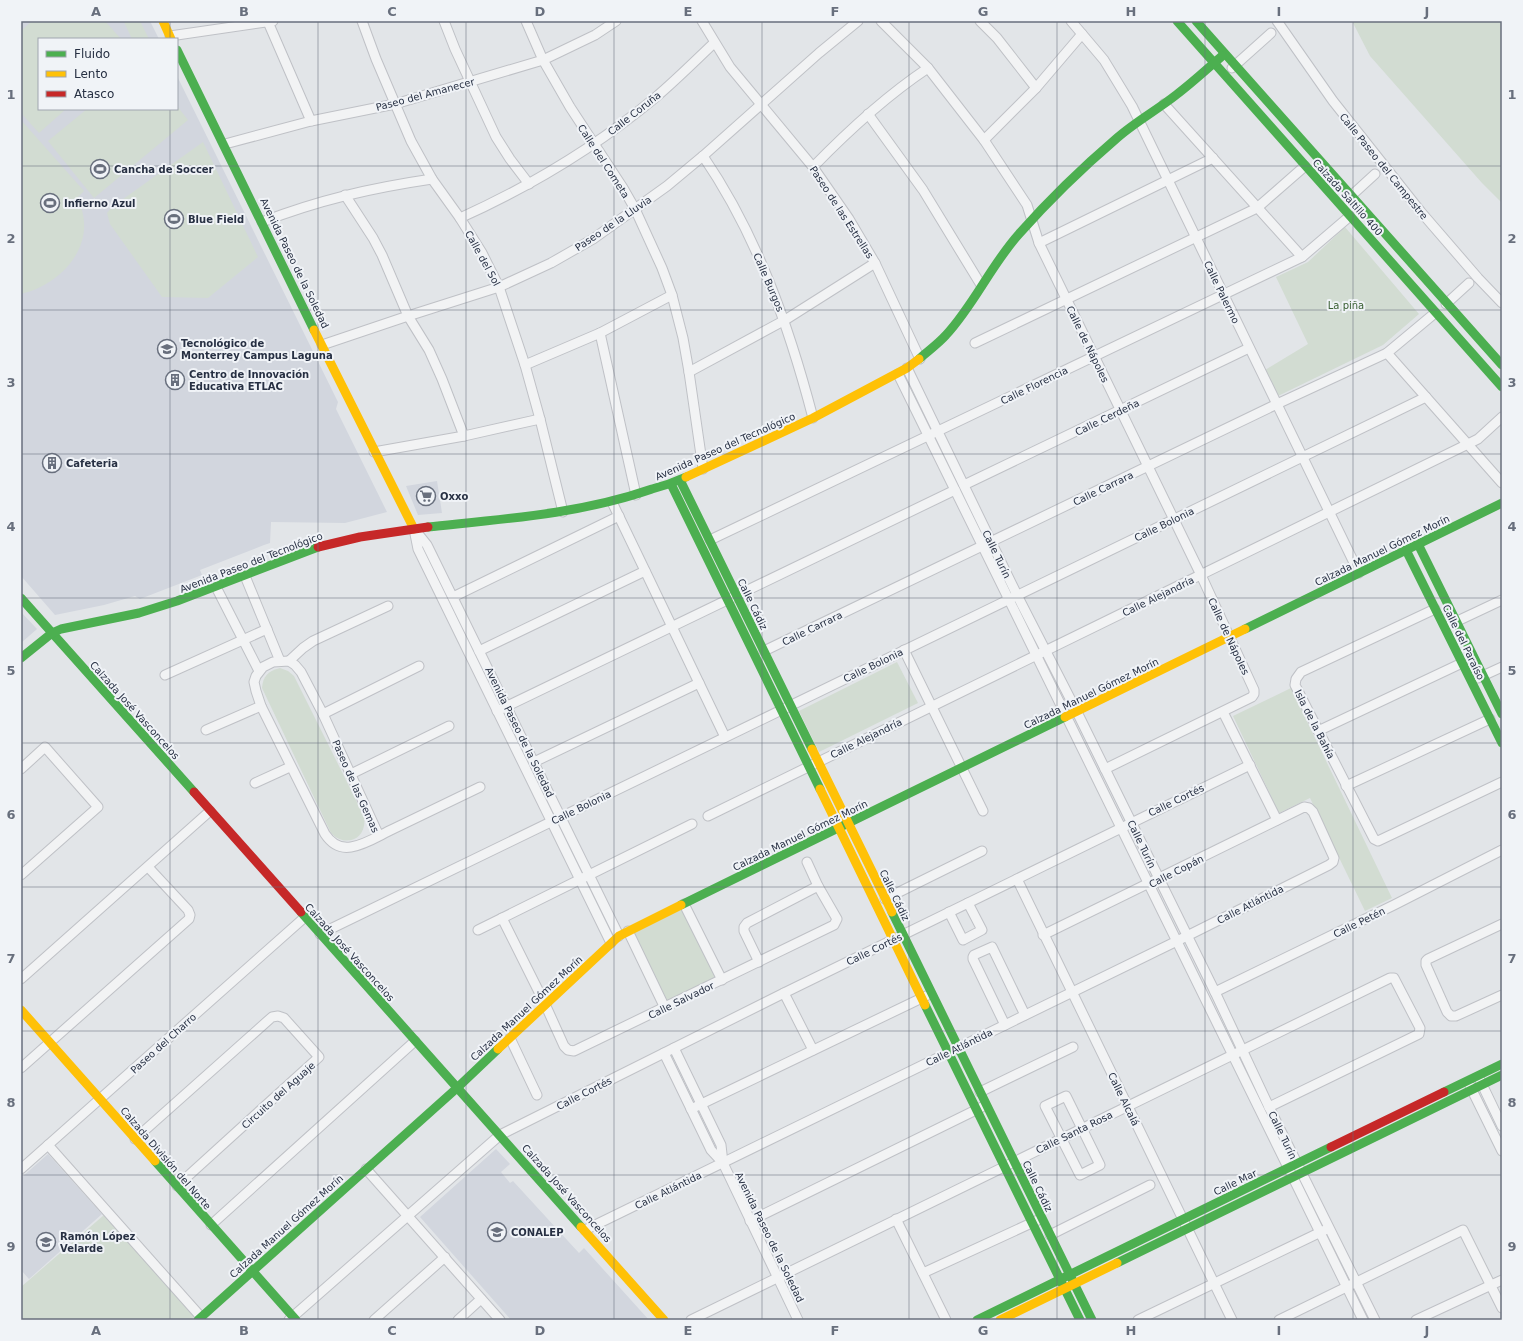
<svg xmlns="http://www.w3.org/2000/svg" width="1523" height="1341" font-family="'DejaVu Sans',sans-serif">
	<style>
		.built { fill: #d2d6de }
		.green { fill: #d2dcd2 }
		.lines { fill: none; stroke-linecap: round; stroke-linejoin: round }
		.street-casing { stroke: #bfc1c6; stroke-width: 11 }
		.street { stroke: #f2f3f4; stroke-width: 9 }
		.fast { stroke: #4caf50; stroke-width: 9 }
		.slow { stroke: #ffc107; stroke-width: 9 }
		.jam { stroke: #c62828; stroke-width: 9 }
		.grid { fill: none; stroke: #686f7d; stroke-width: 1; stroke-opacity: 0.55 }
		.labels { text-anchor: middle; stroke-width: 4; stroke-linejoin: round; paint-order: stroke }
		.street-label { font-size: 10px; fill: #273043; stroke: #f0f3f7 }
		.poi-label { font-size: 10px; font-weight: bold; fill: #273043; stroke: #f0f3f7; text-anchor: start }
		.park-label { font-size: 10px; fill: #3a6033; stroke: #f0f3f7 }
		.neatline { fill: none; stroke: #686f7d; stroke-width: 1.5 }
		.grid-label { font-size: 13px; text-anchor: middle; font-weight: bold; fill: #686f7d }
	</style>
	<rect width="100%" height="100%" fill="#e2e5e8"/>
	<g class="built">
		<polygon points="21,21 150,21 159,39 39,39 39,109 177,109 177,76 336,398 338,402 336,409 387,512 345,523 271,522 270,543 264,545 200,570 202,575 140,599 135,596 104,605 55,615 21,576"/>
		<polygon points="437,481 442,513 418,515 406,486"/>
		<polygon points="21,612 37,629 21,643"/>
		<polygon points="496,1149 510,1164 501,1172 510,1183 513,1181 579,1253 584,1248 649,1320 511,1320 420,1217"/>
		<polygon points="48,1154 102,1214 29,1279 21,1270 21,1178"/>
	</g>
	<g class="green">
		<polygon points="32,21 105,21 121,39 39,39 39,109 66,109 39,133 21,113 21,31"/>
		<polygon points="127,21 140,21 149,39 132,39 124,22"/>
		<polygon points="1352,21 1502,21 1502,203 1482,183 1370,56"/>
		<polygon points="177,106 188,120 94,198 48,141 87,109 177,109"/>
		<path d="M21 120 84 191 77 198C100 241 64 284 21 294Z"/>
		<polygon points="203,142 258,257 208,298 162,297 110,224 107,213 112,207"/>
		<polygon points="1345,227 1419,314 1383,345 1278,396 1265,370 1308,344 1276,277 1308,262"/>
		<polygon points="897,662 918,703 819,752 799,711"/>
		<path d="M280 668 288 671 294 676 364 816C368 838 346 849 331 833L262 688C263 676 268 671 280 668Z"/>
		<polygon points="1291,688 1392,898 1365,911 1310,798 1279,813 1233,716"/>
		<polygon points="684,906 718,979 666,1005 631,933"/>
		<polygon points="104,1215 196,1316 191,1320 21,1320 21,1287"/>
	</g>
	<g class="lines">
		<g class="street-casing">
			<g id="street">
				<polyline points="362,21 376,59 411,141 432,179 460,218 482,253 499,287 525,365 540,419 563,512"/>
				<polyline points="444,21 455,49 496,137 510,159 529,184"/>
				<polyline points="526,21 543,60 570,107 623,188 635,209 662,268 672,295 683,338 689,372 703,469"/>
				<polyline points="702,21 730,67 813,167 849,219 875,263 920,359"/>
				<polyline points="881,21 928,68 984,140 1027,205 1039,243 1201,575 1254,690 1254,694 1252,697 1105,769"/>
				<polyline points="980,21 997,38 1036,88"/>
				<polyline points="1071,21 1104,60 1132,106 1359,573"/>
				<polyline points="1277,21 1333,101 1421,212 1478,278 1502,303"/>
				<polyline points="268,22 311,121"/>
				<polyline points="170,36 273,21"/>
				<polyline points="1232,68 1271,33"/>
				<polyline points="1164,104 1302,257"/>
				<polyline points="868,114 923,190 981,285"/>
				<polyline points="984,140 1036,88 1082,34"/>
				<polyline points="225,144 311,121 395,104 543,60 595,35 616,21"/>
				<path d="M703 156C757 235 789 326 813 418"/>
				<path d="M813 167C849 130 886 96 928 68"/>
				<polyline points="345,195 373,238 382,255 408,316 429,350 442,379 464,436"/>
				<polyline points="1351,196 1375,174"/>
				<path d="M460 218C531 186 596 147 656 97 676 80 695 61 714 43"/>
				<path d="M262 222C319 200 371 188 432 179"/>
				<polyline points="1039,243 1213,158"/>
				<polyline points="1446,304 1469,283"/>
				<polyline points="600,333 636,495"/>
				<polyline points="975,343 1257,208 1305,166"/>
				<polyline points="322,345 408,316 499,287 551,263 593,239 667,186 703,156 819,53 858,21"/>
				<polyline points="1387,353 1502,483"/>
				<polyline points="525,365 600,333 672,295"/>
				<polyline points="907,368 1017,595 1077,712 1215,992 1269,1107 1375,1320"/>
				<polyline points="689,372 785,320 875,263"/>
				<polyline points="898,374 1363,1320"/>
				<polyline points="374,452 464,436 540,419"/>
				<polyline points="964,485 1249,348"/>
				<polyline points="612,502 725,737"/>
				<polyline points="414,529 418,549 611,943"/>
				<polyline points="415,530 427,545 619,936"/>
				<polyline points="710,540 1302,257 1350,216"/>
				<polyline points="245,576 280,661"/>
				<polyline points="216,587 259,671"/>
				<polyline points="453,597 619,516"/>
				<polyline points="1435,609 1301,672 1296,679 1295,685 1374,839 1378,841 1502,782"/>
				<polyline points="1451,624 1502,600"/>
				<polyline points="904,650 983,811"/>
				<polyline points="479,651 645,571"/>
				<polyline points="764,651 1277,404 1387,353 1435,313"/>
				<polyline points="289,661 303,648 313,641 388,606"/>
				<polyline points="165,675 267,629"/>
				<polyline points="1478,678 1502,667"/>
				<polyline points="497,711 955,490"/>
				<polyline points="1223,712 1277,820"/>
				<polyline points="323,714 419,666"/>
				<polyline points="206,730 261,706"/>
				<polyline points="1318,731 1462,663"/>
				<polyline points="534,762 699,683"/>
				<polyline points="21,769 45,747 98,807 21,875"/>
				<polyline points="351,774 449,726"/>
				<polyline points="255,783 290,767"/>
				<polyline points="1346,786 1490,719"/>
				<polyline points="708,816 1468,444 1478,439 1502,417"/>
				<path d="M379 836 323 714 301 672 295 665 289 661 273 662 263 667 256 676 254 682 256 691 261 706 325 834C331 843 339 849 351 847 365 845 380 835 393 829 422 815 451 801 480 787"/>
				<polyline points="1017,879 1232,1320"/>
				<polyline points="885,899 982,851"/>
				<polyline points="684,904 722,980"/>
				<polyline points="949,912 963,940 982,930 968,903"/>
				<polyline points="502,918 545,1004 564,1046 568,1050 574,1051 834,925 837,919 818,886 807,862"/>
				<polyline points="1502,924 1428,959 1426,961 1426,965 1447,1012 1451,1016 1456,1016 1502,995"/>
				<polyline points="478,930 692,824"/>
				<polyline points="628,931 665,1008"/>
				<polyline points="320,934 1426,397"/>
				<polyline points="759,962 744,931 744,927 747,923 818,886"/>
				<polyline points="21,979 210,811"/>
				<polyline points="1215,992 1394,905 1502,850"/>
				<polyline points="784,993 813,1050"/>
				<polyline points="1005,1025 973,959 973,957 974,955 992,947 1025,1015"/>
				<polyline points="510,1038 537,1095"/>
				<polyline points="674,1048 721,1145 723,1163"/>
				<polyline points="664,1053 711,1150 723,1163 798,1320"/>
				<polyline points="21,1068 189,919 190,915 188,910 148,867"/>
				<polyline points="1480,1080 1502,1126"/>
				<polyline points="1470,1086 1502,1151"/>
				<polyline points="980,1092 1073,1047"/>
				<polygon points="1066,1096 1100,1165 1080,1175 1045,1106"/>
				<polyline points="691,1109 926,996"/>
				<polyline points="135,1139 272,1017 278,1016 284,1018 319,1057 177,1186"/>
				<polyline points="48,1145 201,1317"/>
				<polyline points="21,1169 305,917"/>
				<polyline points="366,1169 500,1320"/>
				<polyline points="896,1219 946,1320"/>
				<polyline points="750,1221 982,1107"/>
				<polyline points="211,1225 415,1041"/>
				<polyline points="585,1230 1177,941 1329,865 1333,862 1334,858 1313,812 1309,808 1304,807 1043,935"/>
				<polyline points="1050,1235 1150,1185"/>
				<polyline points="923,1273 1038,1220"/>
				<polyline points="289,1320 500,1135 784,993 1250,765"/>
				<polyline points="374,1320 445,1257"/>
				<polyline points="458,1320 481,1299"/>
				<polyline points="691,1320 1390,978 1394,978 1420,1028 1419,1034 1269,1107"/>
				<polyline points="1138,1320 1325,1230"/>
				<polyline points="1279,1320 1463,1230 1502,1308"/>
				<polyline points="1416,1320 1502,1280"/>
			</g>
		</g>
		<use href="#street" class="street"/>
		<g class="fast">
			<polyline points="1177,21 1502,387"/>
			<polyline points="1196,21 1502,365"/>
			<polyline points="177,50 314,330"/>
			<path d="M919 359C928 351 938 344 946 335 974 305 991 265 1019 234 1049 200 1082 168 1117 138 1135 122 1157 110 1176 95 1192 83 1207 69 1222 56"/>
			<polyline points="680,480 812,749"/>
			<polyline points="671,484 820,789"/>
			<path d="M428 527C504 519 580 514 652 489 664 486 675 482 686 477"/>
			<polyline points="1418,544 1502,714"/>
			<polyline points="1406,550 1502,743"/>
			<polyline points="21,598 194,792"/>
			<polyline points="1245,629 1502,503"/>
			<polyline points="21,658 52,633 61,629 139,613 177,601 318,547"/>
			<polyline points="681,905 1065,717"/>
			<polyline points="301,912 581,1227"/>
			<polyline points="892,912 1092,1320"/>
			<polyline points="925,1005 1080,1320"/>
			<polyline points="1444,1092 1502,1064"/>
			<polyline points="155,1161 296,1320"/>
			<polyline points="1117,1263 1502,1075"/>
			<polyline points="198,1320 457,1088 498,1049"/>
			<polyline points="977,1320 1331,1147"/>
		</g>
		<g class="slow">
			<polyline points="163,21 171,39"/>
			<polyline points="314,330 414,529"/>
			<polyline points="686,477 813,418 907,368 919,359"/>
			<polyline points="1065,717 1245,629"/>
			<polyline points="812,749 892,912"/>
			<polyline points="820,789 925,1005"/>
			<polyline points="21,1010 155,1161"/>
			<polyline points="498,1049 619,936 681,905"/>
			<polyline points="581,1227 664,1320"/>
			<polyline points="1000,1320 1117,1263"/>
		</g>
		<g class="jam">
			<polyline points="318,547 360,537 428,527"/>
			<polyline points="194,792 301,912"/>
			<polyline points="1331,1147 1444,1092"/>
		</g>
	</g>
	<path class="grid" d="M170 21V39M318 21V1320M466 21V1320M614 21V1320M762 21V1320M909 21V1320M1057 21V1320M1205 21V1320M1353 21V1320M170 109V1320M21 166H1502M21 310H1502M21 454H1502M21 598H1502M21 743H1502M21 887H1502M21 1031H1502M21 1175H1502"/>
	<defs>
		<g id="stadium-ring" transform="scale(1)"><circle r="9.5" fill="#f0f3f7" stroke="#686f7d" stroke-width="1.5"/><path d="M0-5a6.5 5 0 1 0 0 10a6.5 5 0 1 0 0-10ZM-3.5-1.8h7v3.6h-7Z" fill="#686f7d"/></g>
		<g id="university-ring" transform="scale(1)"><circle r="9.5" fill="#f0f3f7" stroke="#686f7d" stroke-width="1.5"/><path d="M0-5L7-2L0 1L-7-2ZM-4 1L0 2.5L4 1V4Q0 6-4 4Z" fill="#686f7d"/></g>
		<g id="building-ring" transform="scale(1)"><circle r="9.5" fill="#f0f3f7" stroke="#686f7d" stroke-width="1.5"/><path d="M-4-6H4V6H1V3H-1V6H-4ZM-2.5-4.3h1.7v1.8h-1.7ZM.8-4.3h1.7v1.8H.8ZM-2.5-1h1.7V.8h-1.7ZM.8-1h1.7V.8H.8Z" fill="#686f7d"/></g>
		<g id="supermarket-ring" transform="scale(1)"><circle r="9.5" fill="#f0f3f7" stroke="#686f7d" stroke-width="1.5"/><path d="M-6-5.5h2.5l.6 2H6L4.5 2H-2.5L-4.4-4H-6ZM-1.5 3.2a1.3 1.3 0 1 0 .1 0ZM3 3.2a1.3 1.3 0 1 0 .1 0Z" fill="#686f7d"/></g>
		<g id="school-ring" transform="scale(1)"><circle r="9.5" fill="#f0f3f7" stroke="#686f7d" stroke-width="1.5"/><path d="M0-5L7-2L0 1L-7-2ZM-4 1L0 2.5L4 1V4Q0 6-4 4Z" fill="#686f7d"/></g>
	</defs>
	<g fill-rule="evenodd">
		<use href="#stadium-ring" x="100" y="169"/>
		<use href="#stadium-ring" x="50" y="203"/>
		<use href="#stadium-ring" x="174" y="219"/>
		<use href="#university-ring" x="167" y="349"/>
		<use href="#building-ring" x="175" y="380"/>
		<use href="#building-ring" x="52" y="463"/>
		<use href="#supermarket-ring" x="426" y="496"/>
		<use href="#school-ring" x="497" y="1232"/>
		<use href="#school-ring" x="46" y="1242"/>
	</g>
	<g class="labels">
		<g class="street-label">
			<text transform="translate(425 94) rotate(-15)" y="4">Paseo del Amanecer</text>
			<text transform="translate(634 113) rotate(-38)" y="4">Calle Coruña</text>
			<text transform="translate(604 161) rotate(57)" y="4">Calle del Cometa</text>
			<text transform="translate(1384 166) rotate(51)" y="4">Calle Paseo del Campestre</text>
			<text transform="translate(1348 197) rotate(48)" y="4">Calzada Saltillo 400</text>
			<text transform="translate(842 212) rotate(57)" y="4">Paseo de las Estrellas</text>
			<text transform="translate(613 223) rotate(-34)" y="4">Paseo de la Lluvia</text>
			<text transform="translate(483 258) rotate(61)" y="4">Calle del Sol</text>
			<text transform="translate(295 263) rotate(64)" y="4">Avenida Paseo de la Soledad</text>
			<text transform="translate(769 282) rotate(67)" y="4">Calle Burgos</text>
			<text transform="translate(1222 292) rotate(64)" y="4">Calle Palermo</text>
			<text transform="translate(1088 344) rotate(64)" y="4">Calle de Nápoles</text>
			<text transform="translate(1034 385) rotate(-26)" y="4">Calle Florencia</text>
			<text transform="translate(1107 417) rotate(-26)" y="4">Calle Cerdeña</text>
			<text transform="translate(725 446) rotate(-24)" y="4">Avenida Paseo del Tecnológico</text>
			<text transform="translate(1103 488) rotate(-26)" y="4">Calle Carrara</text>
			<text transform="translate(1164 524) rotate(-26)" y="4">Calle Bolonia</text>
			<text transform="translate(1382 550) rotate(-26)" y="4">Calzada Manuel Gómez Morín</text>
			<text transform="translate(997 554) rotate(64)" y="4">Calle Turín</text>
			<text transform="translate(251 562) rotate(-21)" y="4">Avenida Paseo del Tecnológico</text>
			<text transform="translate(1158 596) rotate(-26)" y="4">Calle Alejandría</text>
			<text transform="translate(753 604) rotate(64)" y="4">Calle Cádiz</text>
			<text transform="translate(812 628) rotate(-26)" y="4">Calle Carrara</text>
			<text transform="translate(1229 636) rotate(65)" y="4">Calle de Nápoles</text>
			<text transform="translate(1464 642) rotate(64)" y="4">Calle del Paraíso</text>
			<text transform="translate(873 665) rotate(-26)" y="4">Calle Bolonia</text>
			<text transform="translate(1091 693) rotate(-26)" y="4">Calzada Manuel Gómez Morín</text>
			<text transform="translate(135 710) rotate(48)" y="4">Calzada José Vasconcelos</text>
			<text transform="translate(1315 724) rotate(63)" y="4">Isla de la Bahía</text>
			<text transform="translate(520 732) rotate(64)" y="4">Avenida Paseo de la Soledad</text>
			<text transform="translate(866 738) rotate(-26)" y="4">Calle Alejandría</text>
			<text transform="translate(356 786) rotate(66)" y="4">Paseo de las Gemas</text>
			<text transform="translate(1176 800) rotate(-26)" y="4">Calle Cortés</text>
			<text transform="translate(581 807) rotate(-26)" y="4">Calle Bolonia</text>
			<text transform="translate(800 835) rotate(-26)" y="4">Calzada Manuel Gómez Morín</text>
			<text transform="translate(1142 844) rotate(64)" y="4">Calle Turín</text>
			<text transform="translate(1176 871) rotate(-27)" y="4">Calle Copán</text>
			<text transform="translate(895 895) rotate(64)" y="4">Calle Cádiz</text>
			<text transform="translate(1250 904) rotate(-27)" y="4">Calle Atlántida</text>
			<text transform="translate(1359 922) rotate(-26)" y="4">Calle Petén</text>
			<text transform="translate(874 949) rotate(-26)" y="4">Calle Cortés</text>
			<text transform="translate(350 952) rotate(48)" y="4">Calzada José Vasconcelos</text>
			<text transform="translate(681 1000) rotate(-26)" y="4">Calle Salvador</text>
			<text transform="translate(526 1008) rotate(-43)" y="4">Calzada Manuel Gómez Morín</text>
			<text transform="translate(163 1043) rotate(-42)" y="4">Paseo del Charro</text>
			<text transform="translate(959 1047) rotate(-26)" y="4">Calle Atlántida</text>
			<text transform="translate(584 1093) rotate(-27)" y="4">Calle Cortés</text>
			<text transform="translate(278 1095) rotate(-42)" y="4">Circuito del Aguaje</text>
			<text transform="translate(1124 1099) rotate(64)" y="4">Calle Alcalá</text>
			<text transform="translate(1074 1132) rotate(-26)" y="4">Calle Santa Rosa</text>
			<text transform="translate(1283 1135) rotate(64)" y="4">Calle Turín</text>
			<text transform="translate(166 1158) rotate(49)" y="4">Calzada División del Norte</text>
			<text transform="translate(1235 1182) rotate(-26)" y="4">Calle Mar</text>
			<text transform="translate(1038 1186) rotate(64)" y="4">Calle Cádiz</text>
			<text transform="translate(668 1190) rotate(-26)" y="4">Calle Atlántida</text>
			<text transform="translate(567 1193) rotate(48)" y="4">Calzada José Vasconcelos</text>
			<text transform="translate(286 1226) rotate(-42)" y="4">Calzada Manuel Gómez Morín</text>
			<text transform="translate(770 1237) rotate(64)" y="4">Avenida Paseo de la Soledad</text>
		</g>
		<g class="poi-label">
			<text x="114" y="173">Cancha de Soccer</text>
			<text x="64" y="207">Infierno Azul</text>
			<text x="188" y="223">Blue Field</text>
			<text x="181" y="347">Tecnológico de<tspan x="181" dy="12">Monterrey Campus Laguna</tspan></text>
			<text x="189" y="378">Centro de Innovación<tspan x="189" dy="12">Educativa ETLAC</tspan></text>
			<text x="66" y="467">Cafeteria</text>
			<text x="440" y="500">Oxxo</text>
			<text x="511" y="1236">CONALEP</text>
			<text x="60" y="1240">Ramón López<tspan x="60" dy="12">Velarde</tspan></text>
		</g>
		<g class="park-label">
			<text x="1346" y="309">La piña</text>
		</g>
	</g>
	<rect width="1523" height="1341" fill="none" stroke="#f0f3f7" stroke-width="44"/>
	<rect x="38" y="38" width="140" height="72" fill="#f0f3f7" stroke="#a0a5af"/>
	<rect x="46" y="51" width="20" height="6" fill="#4caf50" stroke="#a0a5af"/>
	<text x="74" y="58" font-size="12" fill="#273043">Fluido</text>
	<rect x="46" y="71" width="20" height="6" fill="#ffc107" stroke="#a0a5af"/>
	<text x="74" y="78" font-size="12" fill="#273043">Lento</text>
	<rect x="46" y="91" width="20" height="6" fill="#c62828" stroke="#a0a5af"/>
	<text x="74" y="98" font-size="12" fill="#273043">Atasco</text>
	<rect x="22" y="22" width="1479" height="1297" class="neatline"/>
	<g class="grid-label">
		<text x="96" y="16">A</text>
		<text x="244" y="16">B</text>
		<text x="392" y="16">C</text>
		<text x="540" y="16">D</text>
		<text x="688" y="16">E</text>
		<text x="835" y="16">F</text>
		<text x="983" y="16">G</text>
		<text x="1131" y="16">H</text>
		<text x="1279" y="16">I</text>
		<text x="1427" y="16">J</text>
		<text x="11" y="99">1</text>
		<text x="1512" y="99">1</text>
		<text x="11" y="243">2</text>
		<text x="1512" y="243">2</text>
		<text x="11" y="387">3</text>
		<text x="1512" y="387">3</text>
		<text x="11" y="531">4</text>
		<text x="1512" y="531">4</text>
		<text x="11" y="675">5</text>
		<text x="1512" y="675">5</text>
		<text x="11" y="819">6</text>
		<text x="1512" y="819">6</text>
		<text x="11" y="963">7</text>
		<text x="1512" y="963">7</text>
		<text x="11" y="1107">8</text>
		<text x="1512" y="1107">8</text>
		<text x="11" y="1251">9</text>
		<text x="1512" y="1251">9</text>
		<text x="96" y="1335">A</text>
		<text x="244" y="1335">B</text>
		<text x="392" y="1335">C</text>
		<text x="540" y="1335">D</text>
		<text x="688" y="1335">E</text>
		<text x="835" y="1335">F</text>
		<text x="983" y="1335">G</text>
		<text x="1131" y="1335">H</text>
		<text x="1279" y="1335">I</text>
		<text x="1427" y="1335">J</text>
	</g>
</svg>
